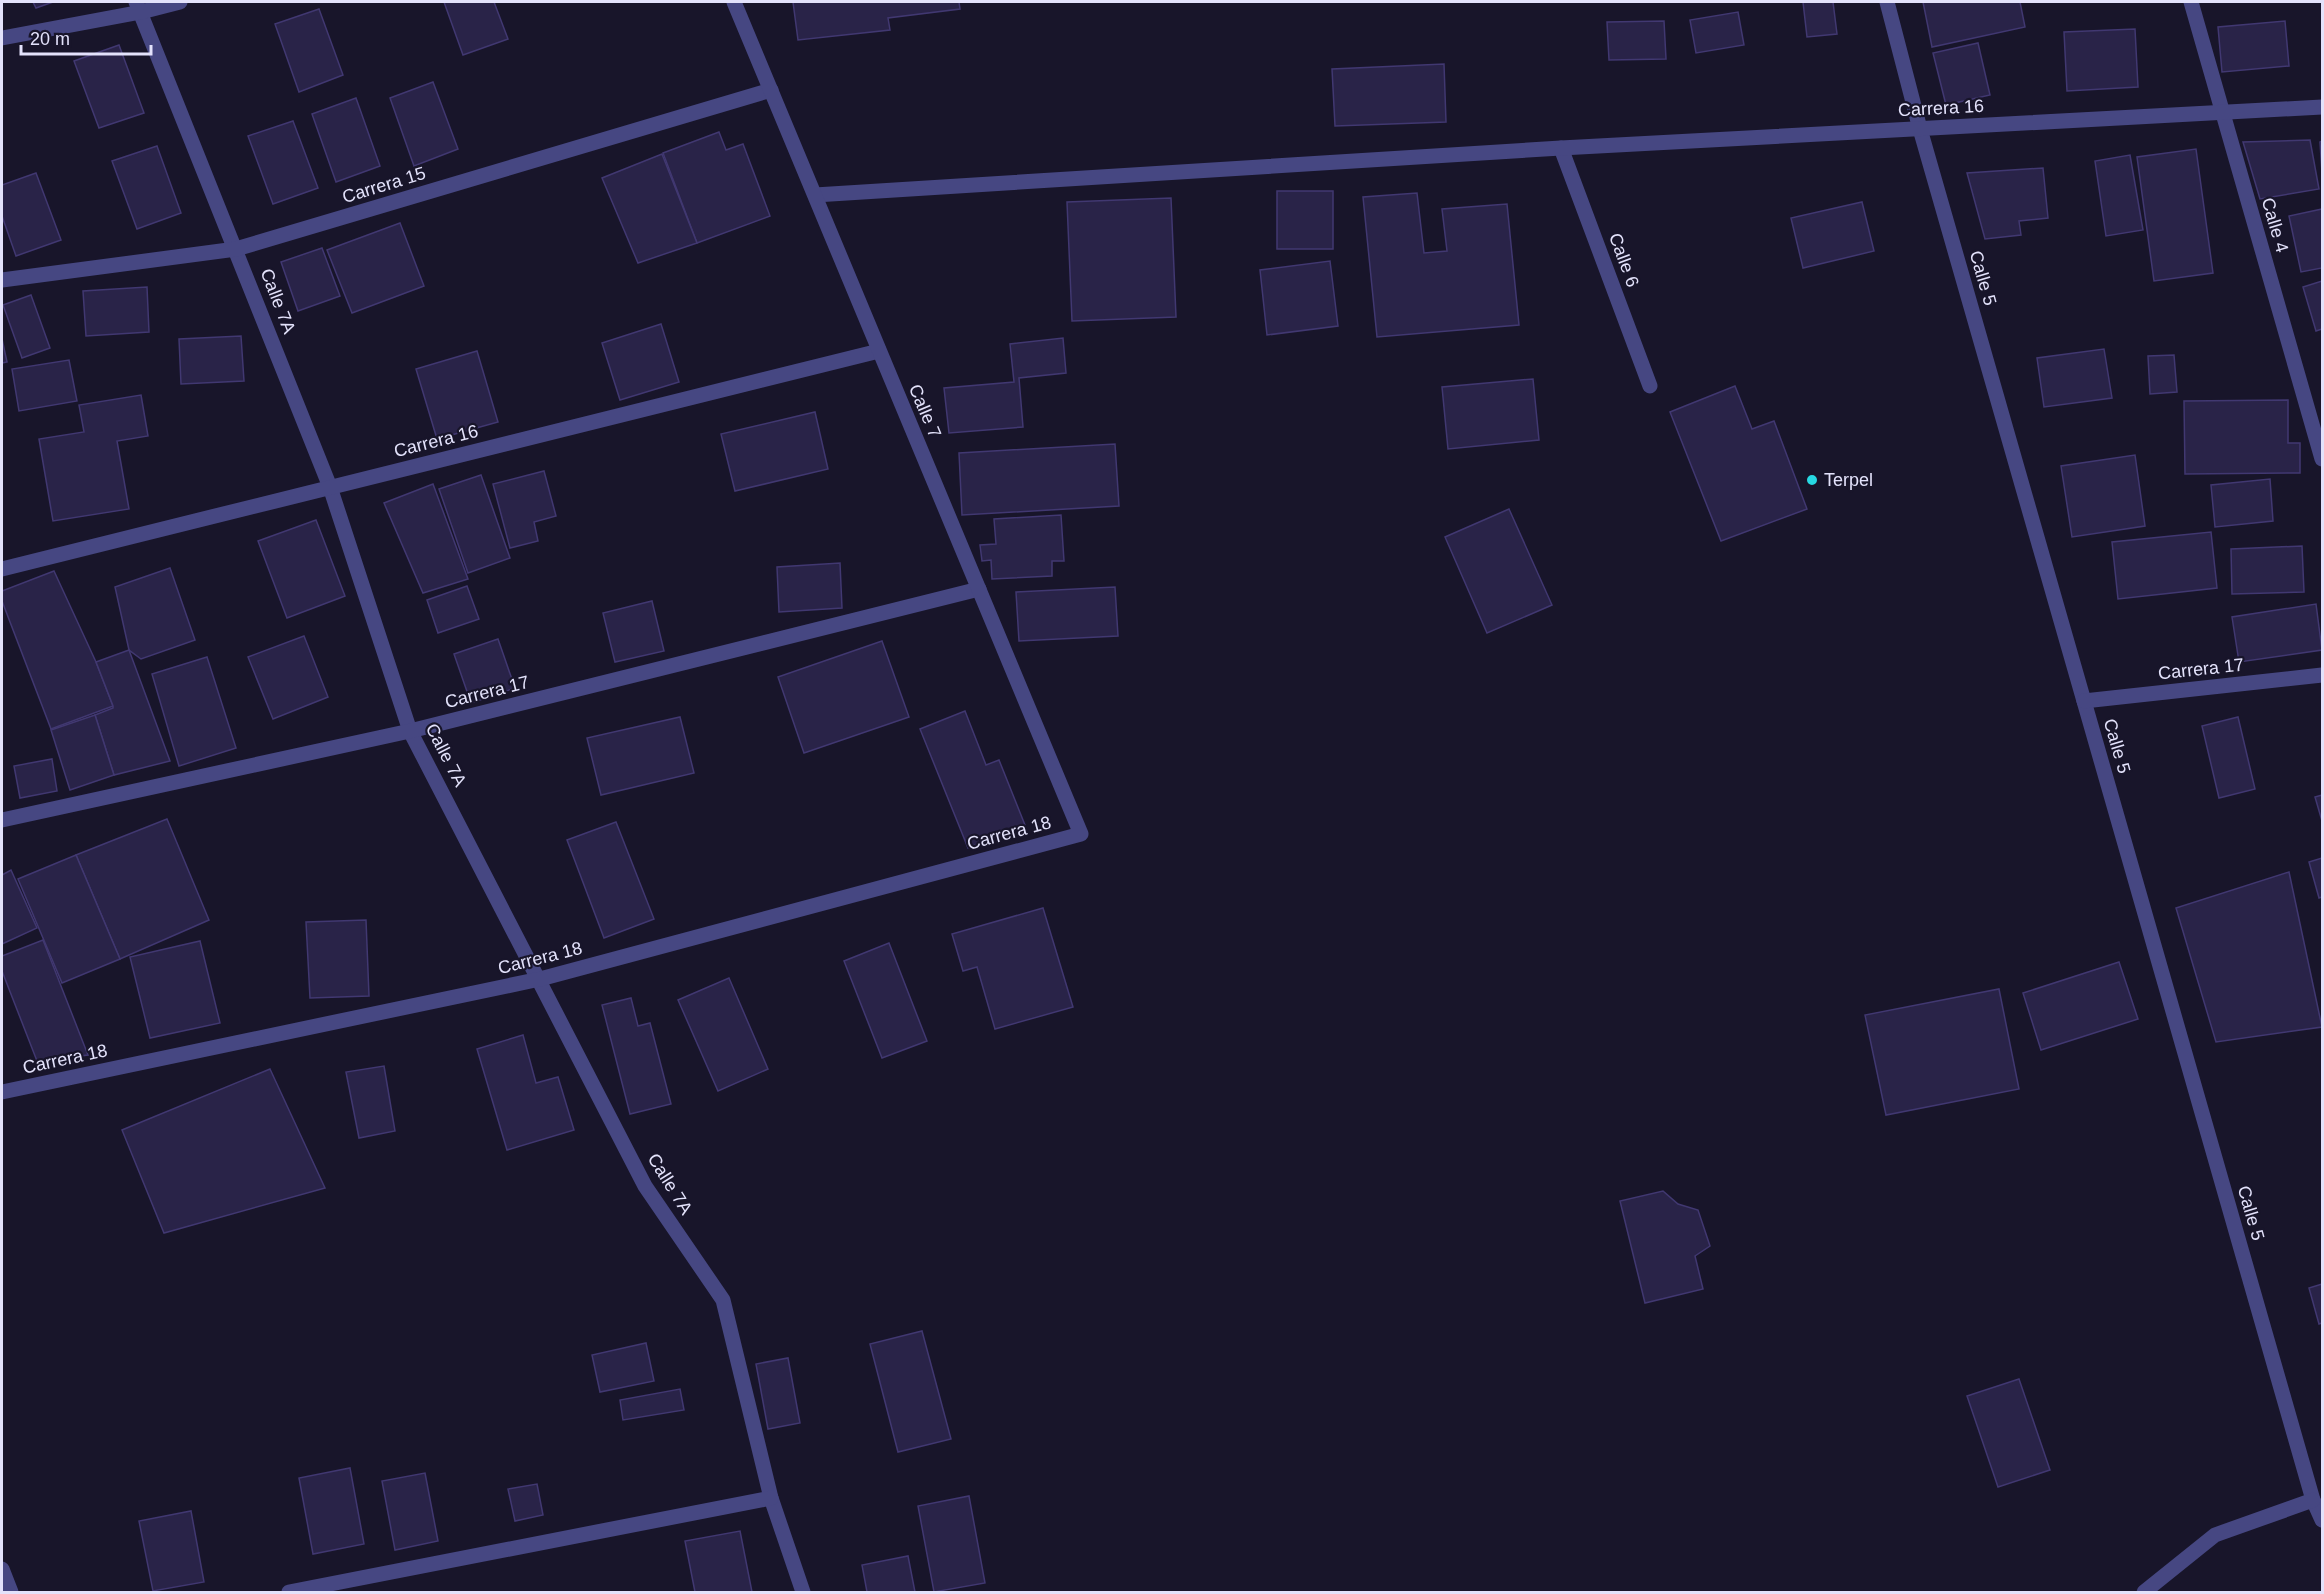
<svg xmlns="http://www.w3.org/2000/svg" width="2324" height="1594" font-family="Helvetica,sans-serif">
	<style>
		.building { fill: #292348; stroke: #413871; stroke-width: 1.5 }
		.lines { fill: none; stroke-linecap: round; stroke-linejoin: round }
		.minor { stroke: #464782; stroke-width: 15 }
		.poi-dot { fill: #27d8e2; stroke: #18152a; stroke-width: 2 }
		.labels { text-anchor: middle; stroke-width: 4.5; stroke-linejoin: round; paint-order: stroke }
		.street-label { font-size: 18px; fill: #e3e2fb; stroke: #18152a }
		.poi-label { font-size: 18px; fill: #e3e2fb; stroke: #18152a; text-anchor: start }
	</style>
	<rect width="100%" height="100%" fill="#18152a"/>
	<g class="building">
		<polygon points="33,2 53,2 36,8"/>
		<polygon points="444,2 494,2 508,39 463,55"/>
		<polygon points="793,2 959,2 960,9 888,18 890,30 798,40"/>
		<polygon points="1803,2 1833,2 1837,34 1807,37"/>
		<polygon points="1923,2 2020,2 2025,27 1932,47"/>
		<polygon points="319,9 343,75 299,92 275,24"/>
		<polygon points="1738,12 1744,45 1696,53 1690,20"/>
		<polygon points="1664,21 1666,59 1609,60 1607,22"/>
		<polygon points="2285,21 2289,66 2222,72 2218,27"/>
		<polygon points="2135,29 2138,87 2067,91 2064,32"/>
		<polygon points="1978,43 1990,95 1946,105 1933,53"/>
		<polygon points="119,45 144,113 99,128 74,61"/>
		<polygon points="1444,64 1446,122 1335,126 1332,69"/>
		<polygon points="433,82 458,149 414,166 390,98"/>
		<polygon points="356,98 380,166 336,182 312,114"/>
		<polygon points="293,121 318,188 273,204 248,136"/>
		<polygon points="719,132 726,150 743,144 770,216 697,243 663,153"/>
		<polygon points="2310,140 2319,189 2260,199 2243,142"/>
		<polygon points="2322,141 2322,173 2320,142"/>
		<polygon points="157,146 181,213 137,229 112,161"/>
		<polygon points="2196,149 2213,273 2154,281 2137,157"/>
		<polygon points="662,154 697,243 638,263 602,178"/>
		<polygon points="2130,155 2143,230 2106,236 2095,161"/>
		<polygon points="2043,168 2048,218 2019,221 2021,235 1985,239 1967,173"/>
		<polygon points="36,173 61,240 16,256 2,216 2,185"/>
		<rect x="1277" y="191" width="56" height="58"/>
		<polygon points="1417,193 1424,253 1447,251 1442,209 1507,204 1519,325 1377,337 1363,197"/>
		<polygon points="1171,198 1176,317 1072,321 1067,202"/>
		<polygon points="1862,202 1874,251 1803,268 1791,218"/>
		<polygon points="2322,209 2322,268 2301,272 2289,216"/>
		<polygon points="400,223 424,286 352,313 327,250"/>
		<polygon points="322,248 340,296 298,311 281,262"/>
		<polygon points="1330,261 1338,326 1267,335 1260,270"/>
		<polygon points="2322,281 2322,329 2316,331 2303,287"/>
		<polygon points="147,287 149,332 86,336 83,291"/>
		<polygon points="31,295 50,348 22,358 3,305"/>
		<polygon points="661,324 679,382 620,400 602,343"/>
		<polygon points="241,336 244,381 181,384 179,339"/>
		<polygon points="1063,338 1066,373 1019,378 1023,427 949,433 944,388 1014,382 1010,344"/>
		<polygon points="2,339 7,362 2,363"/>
		<polygon points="2104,349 2112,398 2044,407 2037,358"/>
		<polygon points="477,351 498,422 437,439 416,369"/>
		<polygon points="2174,355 2177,392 2150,394 2148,356"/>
		<polygon points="69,360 77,401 19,411 12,369"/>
		<polygon points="1533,379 1539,440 1448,449 1442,387"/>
		<polygon points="1735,386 1752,429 1774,421 1807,509 1721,541 1670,412"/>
		<polygon points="141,395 148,436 117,441 129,509 53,521 39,439 84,432 79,405"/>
		<polygon points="2288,400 2288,443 2300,443 2300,473 2185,474 2184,401"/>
		<polygon points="815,412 828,469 735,491 721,434"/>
		<polygon points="1115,444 1119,506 962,515 959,453"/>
		<polygon points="2135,455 2145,526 2072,537 2061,466"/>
		<polygon points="544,471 556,516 534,522 538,541 510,548 493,484"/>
		<polygon points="481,475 510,558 468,573 439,489"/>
		<polygon points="2270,479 2273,521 2215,527 2211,485"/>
		<polygon points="433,484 468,579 423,593 384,503"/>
		<polygon points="1509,509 1552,605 1487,633 1445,537"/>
		<polygon points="1061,515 1064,561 1052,561 1052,576 992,579 991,560 982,561 980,545 996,544 994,519"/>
		<polygon points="316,520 345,596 287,618 258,541"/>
		<polygon points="2211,532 2217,588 2118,599 2112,542"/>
		<polygon points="2302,546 2304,592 2232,594 2231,549"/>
		<polygon points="840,563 842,608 779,612 777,567"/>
		<polygon points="170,568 195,640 141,659 129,650 115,587"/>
		<polygon points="54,571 96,662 113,706 51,729 2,601 2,591"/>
		<polygon points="467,586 479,619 438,633 427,600"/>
		<polygon points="1115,587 1118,636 1019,641 1016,592"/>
		<polygon points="652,601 664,651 615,662 603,613"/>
		<polygon points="2316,604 2322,650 2239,662 2232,617"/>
		<polygon points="304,636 328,697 273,719 248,657"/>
		<polygon points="498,639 515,688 471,703 454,654"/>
		<polygon points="882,641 909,717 804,753 778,677"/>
		<polygon points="129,650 170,761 114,775 95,715 113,708 113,706 96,662"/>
		<polygon points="207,657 236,748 179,766 152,674"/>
		<polygon points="965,711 986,765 999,760 1025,825 968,848 920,729"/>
		<polygon points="95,715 114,775 70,790 51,730"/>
		<polygon points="680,717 694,773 601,795 587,738"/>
		<polygon points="2238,717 2255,789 2219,798 2202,726"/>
		<polygon points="52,759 57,791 20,798 14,766"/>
		<polygon points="2322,795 2322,821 2315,797"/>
		<polygon points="167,819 209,920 120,959 76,855"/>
		<polygon points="616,822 654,919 604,938 567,840"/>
		<polygon points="76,855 120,959 62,983 18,879"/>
		<polygon points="2322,858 2322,897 2319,898 2309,862"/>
		<polygon points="11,870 37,928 2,944 2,875"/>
		<polygon points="2289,872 2322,1027 2216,1042 2176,908"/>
		<polygon points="1043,908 1073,1007 995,1029 977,967 963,971 952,934"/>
		<polygon points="366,920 369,996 310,998 306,922"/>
		<polygon points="43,940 88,1055 37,1061 2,971 2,956"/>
		<polygon points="200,941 220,1023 150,1038 130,957"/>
		<polygon points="889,943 927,1041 882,1058 844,961"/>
		<polygon points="2119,962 2138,1019 2041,1050 2023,993"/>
		<polygon points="729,978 768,1069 718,1091 678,1000"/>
		<polygon points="1999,989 2019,1089 1886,1115 1865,1015"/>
		<polygon points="631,998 638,1026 650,1023 671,1104 630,1114 602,1005"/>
		<polygon points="523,1035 536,1083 558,1077 574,1130 507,1150 477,1049"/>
		<polygon points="384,1066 395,1131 359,1138 346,1072"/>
		<polygon points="270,1069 325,1188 164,1233 122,1130"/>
		<polygon points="1663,1191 1678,1204 1698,1210 1710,1246 1695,1256 1703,1289 1645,1303 1620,1201"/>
		<polygon points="2322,1284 2322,1323 2319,1324 2309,1288"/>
		<polygon points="922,1331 951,1439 898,1452 870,1344"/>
		<polygon points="646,1343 654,1381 600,1392 592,1355"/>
		<polygon points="788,1358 800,1423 768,1429 756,1364"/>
		<polygon points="2019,1379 2050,1470 1998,1487 1967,1396"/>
		<polygon points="680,1389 684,1410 623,1420 620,1400"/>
		<polygon points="350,1468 364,1544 313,1554 299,1478"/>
		<polygon points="425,1473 438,1541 395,1550 382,1481"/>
		<polygon points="537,1484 543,1515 515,1521 508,1489"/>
		<polygon points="969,1496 985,1583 934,1592 918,1506"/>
		<polygon points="191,1511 204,1582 153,1591 139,1521"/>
		<polygon points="740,1531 752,1592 695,1592 685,1541"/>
		<polygon points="908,1556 915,1592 867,1592 862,1565"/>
	</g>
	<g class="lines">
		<g class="minor">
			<polyline points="136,2 330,487 410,731 645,1186 723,1300 771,1498 803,1592"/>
			<polyline points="1887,2 1920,129 2313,1500 2322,1520"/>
			<polyline points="2191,2 2322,459"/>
			<polyline points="2,38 141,12 180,2"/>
			<polyline points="1561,148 1650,386"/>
			<polyline points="815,195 1561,148 2322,107"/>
			<polyline points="2,280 236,249 771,90"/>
			<polyline points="2,569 879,351"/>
			<polyline points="2084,701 2322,675"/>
			<polyline points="2,820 410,731 979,589"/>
			<polyline points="2,1092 540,979 1081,834 734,2"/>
			<polyline points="2,1569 11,1592"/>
			<polyline points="289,1592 771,1498"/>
			<polyline points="2144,1592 2215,1535 2313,1500"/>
		</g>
	</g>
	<circle class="poi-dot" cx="1812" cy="480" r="6"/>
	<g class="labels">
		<g class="street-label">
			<text transform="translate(1941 108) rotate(-3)" y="6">Carrera 16</text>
			<text transform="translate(384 185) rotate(-17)" y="6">Carrera 15</text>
			<text transform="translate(2275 225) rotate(74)" y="6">Calle 4</text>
			<text transform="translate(1624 260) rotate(70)" y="6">Calle 6</text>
			<text transform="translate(1983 278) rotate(74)" y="6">Calle 5</text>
			<text transform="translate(278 301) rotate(69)" y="6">Calle 7A</text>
			<text transform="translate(925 411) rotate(67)" y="6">Calle 7</text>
			<text transform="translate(436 441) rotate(-14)" y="6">Carrera 16</text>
			<text transform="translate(2201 669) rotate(-6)" y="6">Carrera 17</text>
			<text transform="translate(487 692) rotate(-14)" y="6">Carrera 17</text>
			<text transform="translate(2117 746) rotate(74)" y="6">Calle 5</text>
			<text transform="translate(446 755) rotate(63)" y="6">Calle 7A</text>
			<text transform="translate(1009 833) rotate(-15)" y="6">Carrera 18</text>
			<text transform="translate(540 958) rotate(-14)" y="6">Carrera 18</text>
			<text transform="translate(65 1059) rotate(-12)" y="6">Carrera 18</text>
			<text transform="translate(670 1184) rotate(58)" y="6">Calle 7A</text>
			<text transform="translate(2251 1213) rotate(74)" y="6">Calle 5</text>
		</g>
		<g class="poi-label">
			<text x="1824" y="486">Terpel</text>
		</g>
	</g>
	<rect width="2324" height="1594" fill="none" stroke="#e3e2fb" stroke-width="6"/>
	<path d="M21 45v9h130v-9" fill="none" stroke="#e3e2fb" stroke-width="3"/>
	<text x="30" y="45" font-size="18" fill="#e3e2fb" stroke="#18152a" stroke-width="4.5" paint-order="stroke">20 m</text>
</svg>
